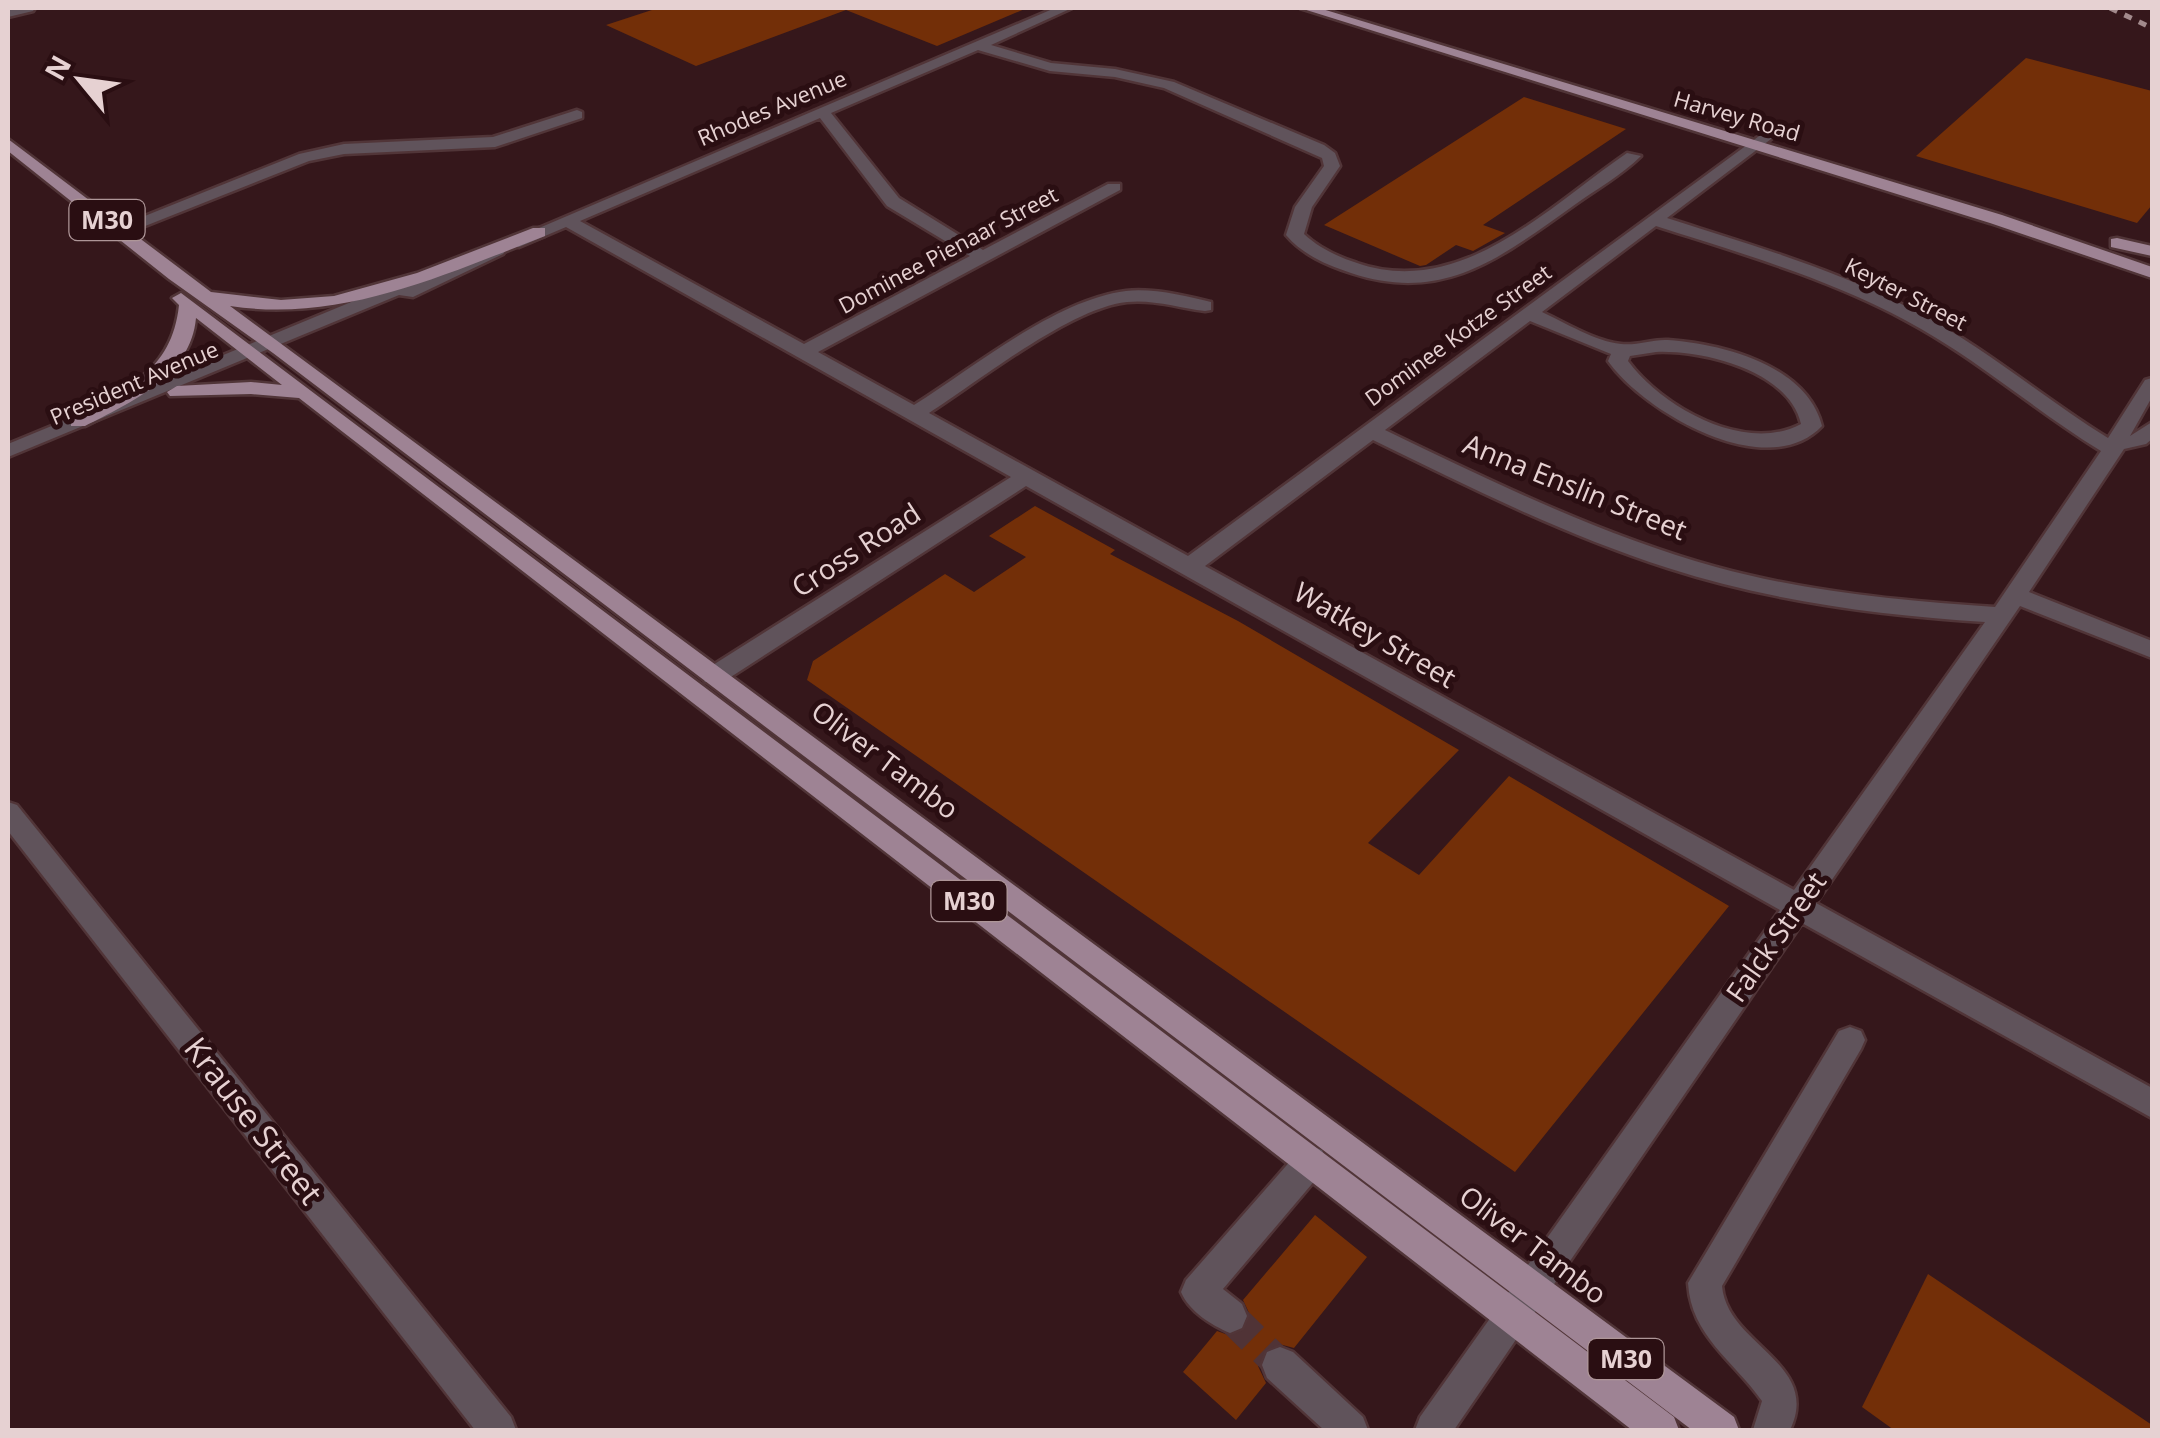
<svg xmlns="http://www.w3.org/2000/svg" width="2160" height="1438" font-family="'Open Sans',sans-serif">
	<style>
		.building { fill: #732f08 }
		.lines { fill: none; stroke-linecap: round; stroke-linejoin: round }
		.minor-tunnel { stroke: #503336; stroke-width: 32; stroke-dasharray: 32 16; stroke-linecap: butt }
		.minor-casing { stroke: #513538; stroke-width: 5 }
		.major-casing { stroke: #513538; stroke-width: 5 }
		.minor { fill: #60535b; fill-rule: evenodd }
		.major { fill: #9e8394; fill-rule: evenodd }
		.rail { stroke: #a28a8c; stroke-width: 5; stroke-dasharray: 8 8; stroke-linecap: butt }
		.labels { text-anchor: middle; stroke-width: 10; stroke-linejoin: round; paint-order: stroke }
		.far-street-label { font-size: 22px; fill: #e6d1d2; stroke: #2a0e12 }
		.shield { fill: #2a0e12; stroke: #ae9698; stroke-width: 2.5 }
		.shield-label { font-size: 25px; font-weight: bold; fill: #e6d1d2 }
		.street-label { font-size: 28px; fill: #e6d1d2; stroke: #2a0e12 }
		.near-street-label { font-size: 32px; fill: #e6d1d2; stroke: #2a0e12 }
	</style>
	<rect width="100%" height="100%" fill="#35171b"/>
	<g class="building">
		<polygon points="658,8 1027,8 937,46 846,10 696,66 606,25"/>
		<polygon points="2026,58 2152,91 2152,205 2137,223 1916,156"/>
		<polygon points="1524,97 1626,129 1483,225 1505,233 1473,251 1456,245 1426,265 1420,266 1324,225"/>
		<polygon points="1035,506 1115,550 1110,554 1238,621 1459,750 1368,843 1419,875 1509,776 1729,906 1515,1172 807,680 813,661 945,574 974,592 1026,557 989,536"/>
		<polygon points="1315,1215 1367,1257 1294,1348 1279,1344 1264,1351 1258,1366 1266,1383 1236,1420 1183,1372 1217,1331 1231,1336 1245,1329 1250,1315 1243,1300"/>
		<polygon points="1928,1274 2152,1425 2152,1430 1894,1430 1862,1407"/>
	</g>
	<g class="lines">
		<polyline class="minor-tunnel" points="1230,1316 1280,1365"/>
		<g class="minor-casing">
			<g id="minor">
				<polygon points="35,8 33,11 8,17 8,9"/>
				<path d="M1055 8H1072L991 45 1051 63 1115 69 1174 82 1324 145 1335 153 1340 166 1312 207 1304 234C1319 248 1338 257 1357 263 1461 299 1548 207 1627 153L1641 156C1622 175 1595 190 1573 206 1501 257 1444 304 1351 273 1327 265 1303 255 1286 235L1295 207 1324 166 1322 158 1164 88 1115 77 1050 71 978 50 831 113 899 198 983 250 1108 184H1120V190L818 352 914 405C975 367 1055 300 1126 291 1153 288 1186 296 1211 302V310L1205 311C1180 308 1152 299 1127 302 1070 308 979 381 929 413L1188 556 1766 131 1774 136 1771 139 1667 218C1751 245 1838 270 1917 312 1985 347 2043 398 2108 438L2145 380 2152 378V397L2130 436 2152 422V439L2146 444 2124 449 2029 592 2152 641V658L2020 606 1816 903 2152 1088V1118L1802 923 1454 1430H1415L1420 1417 1780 910 1026 486 723 682H705L702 676 705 670 1011 477 566 227 519 247 504 243ZM820 118 887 206 970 256 804 344 580 221ZM1656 226C1740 253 1827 278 1905 320 1975 357 2034 410 2101 451L1995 607C1902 601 1807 592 1716 567 1601 535 1493 482 1385 430L1530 321 1611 354 1608 361C1644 412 1767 484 1822 426 1807 366 1724 344 1668 340 1652 339 1637 346 1621 344 1594 341 1566 323 1542 312ZM1656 352C1704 350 1789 371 1801 424 1745 454 1662 407 1628 361L1630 356ZM1373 440C1469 487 1565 535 1668 568 1770 601 1877 615 1985 622L1794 890 1205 566Z"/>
				<polygon points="577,110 582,112 582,118 495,147 344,154 309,161 125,234 110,230 299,154 344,144 493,137"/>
				<polygon points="497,245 506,250 503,254 413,297 399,295 8,457 8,444 414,276 427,277"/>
				<polygon points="8,802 17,805 511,1417 516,1430 475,1430 8,831"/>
				<path d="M1850 1027 1861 1031 1865 1040 1861 1049 1722 1286C1727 1345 1822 1363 1790 1430H1753L1762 1401C1734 1361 1691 1336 1688 1283L1839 1031Z"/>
				<path d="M1311 1146 1322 1150 1327 1161 1322 1172 1223 1289 1242 1304 1247 1316 1242 1328 1230 1333C1211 1325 1189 1311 1181 1292L1186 1280 1300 1150Z"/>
				<polygon points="1280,1347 1293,1352 1363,1417 1368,1430 1324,1430 1267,1378 1262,1365 1267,1352"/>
			</g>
		</g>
		<g class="major-casing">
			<g id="major">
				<polygon points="1300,8 1319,8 2002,215 2152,267 2152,278 1990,223"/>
				<path d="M8 139 211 292 281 300 334 296 417 273 533 228H545V236C443 275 342 323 230 306L1734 1417 1739 1430H1692L273 353 169 279 8 151Z"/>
				<polygon points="2117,238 2152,246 2152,256 2111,247 2111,239"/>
				<path d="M181 293 1674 1417 1679 1430H1632L299 398 251 394 170 396 167 392 177 386 251 382 282 385 196 318C191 376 130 403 85 426H71V418C125 390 172 372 179 305L172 298Z"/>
			</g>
		</g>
		<use href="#minor" class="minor"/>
		<use href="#major" class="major"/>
		<polyline class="rail" points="2110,8 2152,28"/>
	</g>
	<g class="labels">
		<g class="far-street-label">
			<text transform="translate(772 108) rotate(-23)" y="8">Rhodes Avenue</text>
			<text transform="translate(1737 116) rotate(16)" y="8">Harvey Road</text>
			<text transform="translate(948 250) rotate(-28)" y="8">Dominee Pienaar Street</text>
			<text transform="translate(1906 294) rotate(27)" y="8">Keyter Street</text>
			<text transform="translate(1458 335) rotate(-36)" y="8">Dominee Kotze Street</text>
			<text transform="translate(134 383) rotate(-23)" y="8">President Avenue</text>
		</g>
		<g class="shield">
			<rect x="69.5" y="200" width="75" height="40" rx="8"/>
			<rect x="931.5" y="881" width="75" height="40" rx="8"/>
			<rect x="1588.5" y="1339" width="75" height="40" rx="8"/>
		</g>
		<g class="shield-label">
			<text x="107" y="229">M30</text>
			<text x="969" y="910">M30</text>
			<text x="1626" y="1368">M30</text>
		</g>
		<g class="street-label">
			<text transform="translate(1575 487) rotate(22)" y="10">Anna Enslin Street</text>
			<text transform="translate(856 550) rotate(-33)" y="10">Cross Road</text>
			<text transform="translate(1375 635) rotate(30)" y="10">Watkey Street</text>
			<text transform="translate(885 760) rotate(37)" y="10">Oliver Tambo</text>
			<text transform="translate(1776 937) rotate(-55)" y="10">Falck Street</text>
			<text transform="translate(1533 1245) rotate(37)" y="10">Oliver Tambo</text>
		</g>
		<g class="near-street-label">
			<text transform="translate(253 1121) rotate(52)" y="11">Krause Street</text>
		</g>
	</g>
	<rect width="2160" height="1438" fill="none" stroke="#e6d1d2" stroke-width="20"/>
	<g transform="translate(80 80) rotate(299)" stroke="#2a0e12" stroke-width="8" paint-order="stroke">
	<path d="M0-8L18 38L0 25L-18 38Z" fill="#e6d1d2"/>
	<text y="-15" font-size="28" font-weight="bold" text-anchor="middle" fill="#e6d1d2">N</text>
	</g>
</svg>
